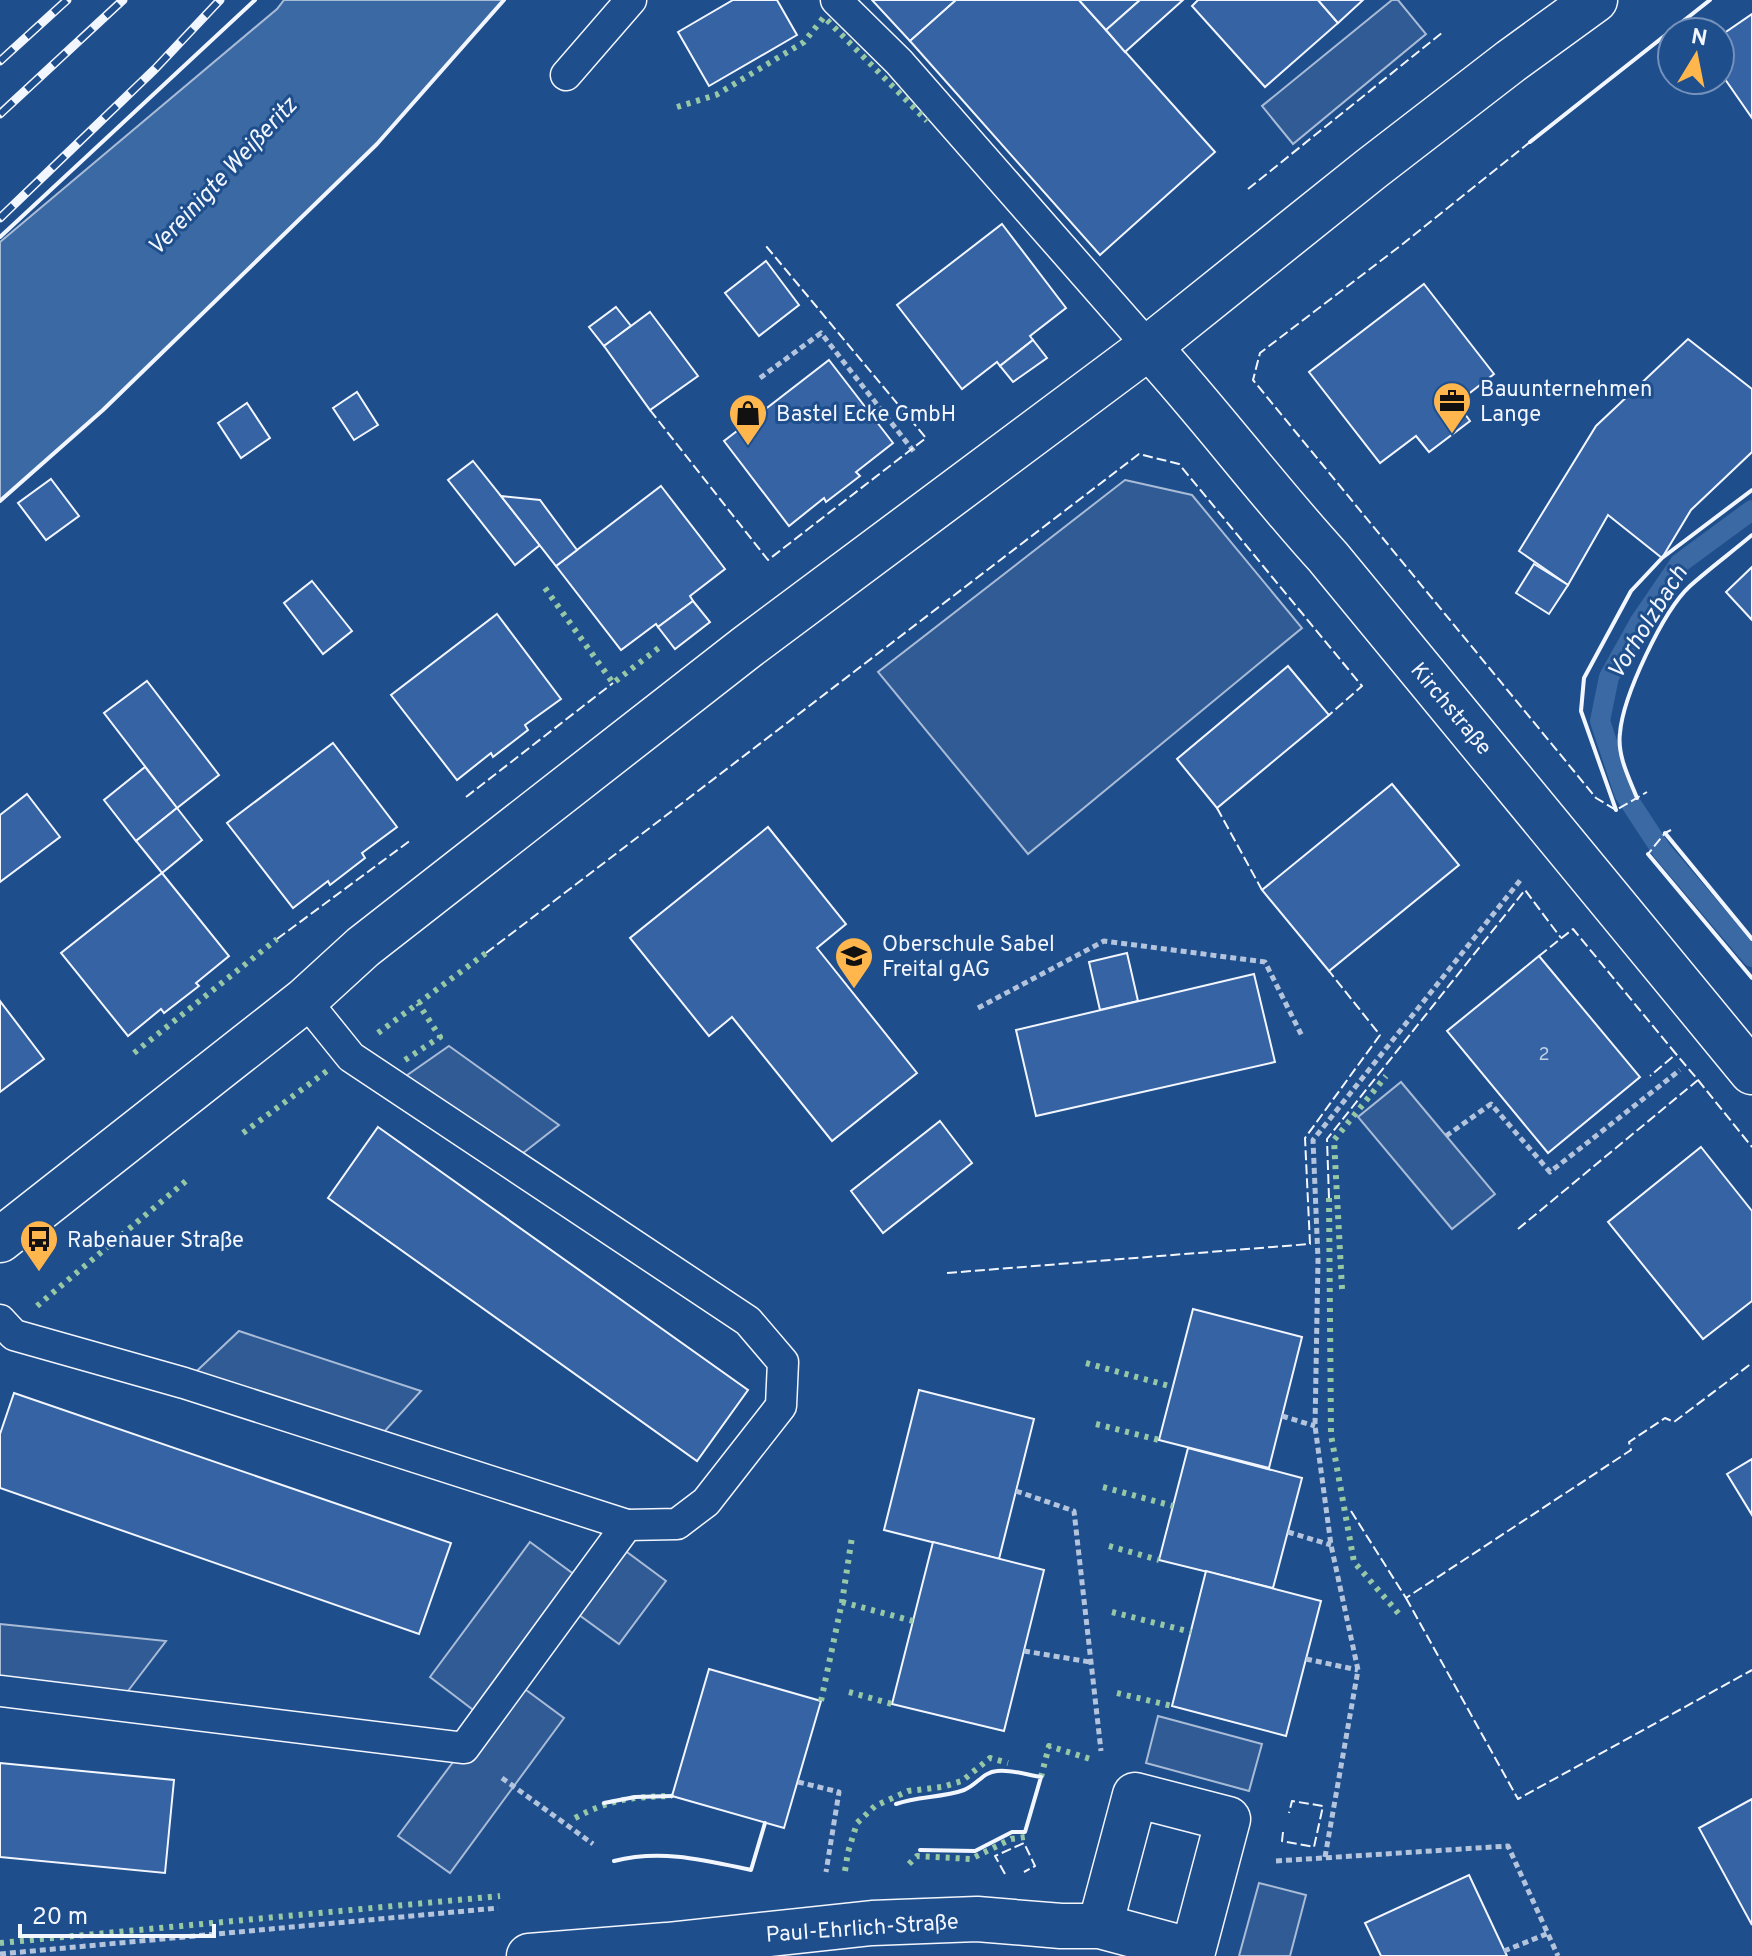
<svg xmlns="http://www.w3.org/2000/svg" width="1752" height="1956" font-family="Overpass,sans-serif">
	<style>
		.parking { fill: #305b95; stroke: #a8bbd7; stroke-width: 2 }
		.water { fill: #3b69a3; stroke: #a8bbd7; stroke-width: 2 }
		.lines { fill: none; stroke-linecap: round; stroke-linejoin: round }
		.stream { stroke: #3b69a3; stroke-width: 20 }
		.building { fill: #3563a3; stroke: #f2f6ff; stroke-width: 2 }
		.lane-casing { stroke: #f2f6ff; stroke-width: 33 }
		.street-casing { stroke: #f2f6ff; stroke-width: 47 }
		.secondary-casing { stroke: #f2f6ff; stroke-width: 47 }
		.path { stroke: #b3c4dc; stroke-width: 5; stroke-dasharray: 6 4; stroke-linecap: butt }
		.lane { stroke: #1f4e8c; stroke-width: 30 }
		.street { stroke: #1f4e8c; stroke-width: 44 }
		.secondary { stroke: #1f4e8c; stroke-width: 44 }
		.rail-casing { stroke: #f2f6ff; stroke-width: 9 }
		.rail { stroke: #1f4e8c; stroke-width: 6; stroke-dasharray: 18; stroke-linecap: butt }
		.hedge { stroke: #97c8a6; stroke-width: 6; stroke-dasharray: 4 6; stroke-linecap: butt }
		.fence { stroke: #f2f6ff; stroke-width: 2; stroke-dasharray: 10 4; stroke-linecap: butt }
		.wall { stroke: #f2f6ff; stroke-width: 4 }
		.labels { text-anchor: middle; stroke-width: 6; stroke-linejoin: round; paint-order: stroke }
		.number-label { font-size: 18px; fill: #c3d1e8 }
		.poi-label { font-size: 22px; fill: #f2f6ff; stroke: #1f4e8c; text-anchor: start }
		.street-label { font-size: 22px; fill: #f2f6ff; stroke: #1f4e8c }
		.water-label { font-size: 24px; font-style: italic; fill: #f2f6ff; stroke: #1f4e8c }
	</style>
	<rect width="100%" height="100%" fill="#1f4e8c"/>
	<g class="parking">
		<polygon points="1392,0 1398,0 1426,34 1293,144 1262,106"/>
		<polygon points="1125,480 1192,495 1302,628 1028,854 878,672"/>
		<polygon points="449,1046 559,1125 509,1164 393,1085"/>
		<polygon points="1401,1082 1495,1194 1452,1229 1358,1117"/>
		<polygon points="239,1331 421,1391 374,1443 184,1383"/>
		<polygon points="530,1542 586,1583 616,1544 666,1581 619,1644 568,1607 514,1681 564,1718 450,1873 398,1836 485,1719 430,1677"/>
		<polygon points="0,1624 166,1641 118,1704 0,1691"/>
		<polygon points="1158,1716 1262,1744 1249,1791 1146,1763"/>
		<polygon points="1259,1883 1306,1895 1290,1956 1239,1956"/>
	</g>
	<polygon class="water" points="284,0 504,0 377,144 103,410 0,501 0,242 277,9"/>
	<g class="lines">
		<polyline class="stream" points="1752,510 1680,563 1639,623 1609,677 1600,721 1624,793 1662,851 1752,957"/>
	</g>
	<g class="building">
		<polygon points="733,0 777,0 797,35 709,86 678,32"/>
		<polygon points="872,0 956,0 910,41"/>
		<polygon points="956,0 1079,0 1215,152 1100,255 910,41"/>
		<polygon points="1079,0 1140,0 1106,30"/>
		<polygon points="1140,0 1183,0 1125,52 1106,30"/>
		<polygon points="1198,0 1318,0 1338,23 1265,87 1192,6"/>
		<polygon points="1318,0 1363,0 1338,23"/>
		<polygon points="1752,14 1752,118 1720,72 1720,36"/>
		<polygon points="1002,224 1066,308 1030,336 1033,340 1000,366 997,362 962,389 897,305"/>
		<polygon points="766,261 799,305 759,336 725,293"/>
		<polygon points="1424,284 1494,374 1457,403 1470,421 1429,452 1416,436 1380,463 1309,372"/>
		<polygon points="616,307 631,326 604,346 589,327"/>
		<polygon points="650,312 698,376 650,410 604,346"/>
		<polygon points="1688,339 1752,389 1752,452 1691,510 1662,558 1608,515 1568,585 1519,551 1596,426"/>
		<polygon points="1033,340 1047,358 1013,382 1000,366"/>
		<polygon points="829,360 893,443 856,472 860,476 826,502 824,498 789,526 724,441"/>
		<polygon points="357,392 378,425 354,440 333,408"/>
		<polygon points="247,403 270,438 241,458 218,423"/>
		<polygon points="473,461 540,545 515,565 448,480"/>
		<polygon points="51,479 79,516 46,540 18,503"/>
		<polygon points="661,486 725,569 690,596 693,601 658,627 656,624 621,650 556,566"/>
		<polygon points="501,496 540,500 577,550 556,566"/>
		<polygon points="1534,564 1568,585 1549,614 1516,593"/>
		<polygon points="1752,567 1752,620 1726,592"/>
		<polygon points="312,581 352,631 323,654 284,603"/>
		<polygon points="693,601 710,622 675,649 658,627"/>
		<polygon points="497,614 561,699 525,725 528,730 493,757 491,753 457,780 391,695"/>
		<polygon points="1288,666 1329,715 1217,808 1177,759"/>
		<polygon points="147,681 219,775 177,808 104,713"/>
		<polygon points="333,743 397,827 362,853 365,858 330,885 328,881 293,908 227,823"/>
		<polygon points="145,767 177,808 136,841 104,800"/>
		<polygon points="1392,784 1459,865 1329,971 1262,890"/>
		<polygon points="27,794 60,837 0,882 0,815"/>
		<polygon points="177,808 202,840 162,873 136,841"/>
		<polygon points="768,827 846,924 817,948 917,1073 832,1141 732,1017 709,1036 630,938"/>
		<polygon points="162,873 229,956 196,983 199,986 164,1013 161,1009 128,1036 61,953"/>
		<polygon points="1127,953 1138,1001 1100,1010 1089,962"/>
		<polygon points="1539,956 1640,1077 1548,1153 1447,1031"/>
		<polygon points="1254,974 1275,1062 1036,1116 1016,1030"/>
		<polygon points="0,1001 44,1059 0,1092"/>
		<polygon points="940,1121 972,1163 883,1233 851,1191"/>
		<polygon points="378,1127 748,1390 697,1461 328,1198"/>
		<polygon points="1701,1147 1752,1211 1752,1301 1703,1339 1608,1222"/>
		<polygon points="1193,1309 1302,1337 1269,1468 1159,1440"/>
		<polygon points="919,1390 1034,1419 999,1559 884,1530"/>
		<polygon points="14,1393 451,1543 419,1634 0,1488 0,1434"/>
		<polygon points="1188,1448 1302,1478 1273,1588 1159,1560"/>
		<polygon points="1752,1459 1752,1515 1727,1474"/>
		<polygon points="933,1542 1044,1570 1004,1731 892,1704"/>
		<polygon points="1206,1571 1321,1601 1286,1736 1172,1706"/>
		<polygon points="709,1669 821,1701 784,1828 672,1796"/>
		<polygon points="0,1763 174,1780 165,1873 0,1857"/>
		<polygon points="1752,1799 1752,1925 1699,1828"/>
		<polygon points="1469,1875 1507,1956 1381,1956 1365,1923"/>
	</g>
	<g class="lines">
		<g class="lane-casing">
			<g id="lane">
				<polyline points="836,0 899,62 1149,347"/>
				<polyline points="566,75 631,0"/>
				<polyline points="305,1000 351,1057 748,1321 783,1362 781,1406 706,1502 677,1524 627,1525"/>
				<polyline points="0,1320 14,1335 184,1383 627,1525 464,1748 0,1691"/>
			</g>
		</g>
		<g class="street-casing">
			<g id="street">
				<path d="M1149 347C1211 415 1266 489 1328 557L1752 1072"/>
				<polyline points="529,1956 667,1945 872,1923 977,1919 1061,1926 1100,1926 1193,1951 1228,1819 1135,1795 1100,1926"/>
			</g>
		</g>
		<g class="secondary-casing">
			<polyline id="secondary" points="0,1240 305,1000 363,947 747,647 1149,347 1371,169 1511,61 1595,0"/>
		</g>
		<g class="path">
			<polyline points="760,378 821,333 915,453"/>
			<polyline points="978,1008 1104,941 1265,962 1302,1036"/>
			<polyline points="1446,1136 1491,1104 1550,1172 1680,1070"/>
			<polyline points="1282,1416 1315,1426"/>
			<polyline points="1016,1491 1074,1511 1101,1751"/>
			<polyline points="1288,1532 1331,1545"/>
			<polyline points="1024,1651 1090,1662"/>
			<polyline points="1306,1659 1358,1670"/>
			<polyline points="502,1778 593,1844"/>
			<polyline points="798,1782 839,1792 826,1872"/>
			<polyline points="1325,1857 1358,1670 1331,1545 1315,1426 1318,1259 1313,1140 1522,878"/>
			<polyline points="1276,1861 1508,1846 1558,1956"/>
			<polyline points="1504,1951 1549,1933"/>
			<polyline points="0,1954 498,1908"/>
		</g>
		<use href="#lane" class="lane"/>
		<use href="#street" class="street"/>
		<use href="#secondary" class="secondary"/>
		<g class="rail-casing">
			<g id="rail">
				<polyline points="0,61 67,0"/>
				<polyline points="0,114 123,0"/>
				<polyline points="0,218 155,69 220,0"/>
			</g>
		</g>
		<use href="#rail" class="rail"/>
		<g class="hedge">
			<polyline points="677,107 716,95 804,42 824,17 927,121"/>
			<polyline points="545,588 613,683 660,647"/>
			<polyline points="378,1033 486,953"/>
			<polyline points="134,1053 277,939"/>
			<polyline points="405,1060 440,1037 418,1003"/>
			<polyline points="243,1133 331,1068"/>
			<polyline points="1329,1198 1331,1435 1354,1562 1399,1614"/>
			<polyline points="1342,1289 1334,1140 1386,1076"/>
			<polyline points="37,1306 186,1181"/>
			<polyline points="1086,1363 1173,1387"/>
			<polyline points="1096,1424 1159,1440"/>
			<polyline points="1103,1487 1173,1506"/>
			<polyline points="1109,1546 1159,1560"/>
			<polyline points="842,1602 913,1621"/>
			<polyline points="1112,1612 1191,1632"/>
			<polyline points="849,1692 892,1704"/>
			<polyline points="1117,1693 1172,1706"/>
			<polyline points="821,1701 842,1602 852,1537"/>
			<polyline points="1041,1777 1049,1746 1090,1759"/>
			<path d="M575 1818C611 1799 632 1797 672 1796"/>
			<polyline points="909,1864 917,1856 971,1859 1011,1839 1025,1837"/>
			<polyline points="845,1871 848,1852 857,1823 875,1806 908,1791 942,1787 962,1781 990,1758 1008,1763"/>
			<polyline points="0,1943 500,1896"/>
		</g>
		<g class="fence">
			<polyline points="1530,142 1404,243 1260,353 1253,380 1596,798 1616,810 1647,792"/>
			<polyline points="1248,189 1443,32"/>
			<polyline points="650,410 768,560 926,438 766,246"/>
			<polyline points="466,797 613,683"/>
			<polyline points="1217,808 1262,890"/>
			<polyline points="1671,830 1665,833 1648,854 1752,978"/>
			<polyline points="277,939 411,840"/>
			<polyline points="486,953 1139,454 1179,464 1362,686 1329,715"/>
			<polyline points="1539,956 1573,929 1676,1054 1650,1076"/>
			<polyline points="1698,1080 1752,1147"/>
			<polyline points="1329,1198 1327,1139 1525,890 1561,938"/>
			<polyline points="1518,1229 1698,1080 1676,1054"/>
			<polyline points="947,1273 1310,1244 1305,1138 1380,1035 1329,971"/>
			<polyline points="1351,1511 1406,1598 1631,1450 1629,1442 1665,1418 1674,1422 1752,1363"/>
			<polyline points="1406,1598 1518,1799 1752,1670"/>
			<polyline points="1283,1832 1282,1841 1314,1847 1323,1806 1292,1801 1289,1813"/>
			<polyline points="1005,1874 995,1856 1024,1843 1035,1866 1024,1872"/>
		</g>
		<g class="wall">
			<polyline points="1530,142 1710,0"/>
			<polyline points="0,237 255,0"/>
			<polyline points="0,501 103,410 377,144 504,0"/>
			<path d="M1637 798C1629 778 1617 755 1620 733 1623 696 1663 611 1690 586 1710 568 1732 552 1752 535"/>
			<polyline points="1616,810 1581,711 1584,678 1631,591 1662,558 1752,490"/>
			<polyline points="1665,833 1752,939"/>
			<polyline points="1648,854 1752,978"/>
			<polyline points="604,1803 635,1797 672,1796"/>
			<path d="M896 1804C918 1796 942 1798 964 1790 977 1785 983 1772 997 1771 1011 1769 1027 1775 1041 1777L1025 1832H1012L975 1851 920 1850"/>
			<path d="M614 1861C661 1849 704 1860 751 1870L765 1823"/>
		</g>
	</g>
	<defs>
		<g id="office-pin" transform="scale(2)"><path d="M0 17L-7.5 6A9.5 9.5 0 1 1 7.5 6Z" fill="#ffb74d" stroke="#1f4e8c"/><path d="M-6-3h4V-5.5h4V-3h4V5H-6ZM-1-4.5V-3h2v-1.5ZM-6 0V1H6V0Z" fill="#111"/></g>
		<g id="shop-pin" transform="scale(2)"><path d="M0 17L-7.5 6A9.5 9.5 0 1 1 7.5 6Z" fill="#ffb74d" stroke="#1f4e8c"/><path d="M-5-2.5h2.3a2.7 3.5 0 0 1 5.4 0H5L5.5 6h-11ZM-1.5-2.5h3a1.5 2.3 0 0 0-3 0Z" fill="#111"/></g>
		<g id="school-pin" transform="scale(2)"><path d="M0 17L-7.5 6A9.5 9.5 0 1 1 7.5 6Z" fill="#ffb74d" stroke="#1f4e8c"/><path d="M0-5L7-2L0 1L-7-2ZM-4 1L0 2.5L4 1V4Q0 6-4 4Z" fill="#111"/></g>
		<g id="bus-pin" transform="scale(2)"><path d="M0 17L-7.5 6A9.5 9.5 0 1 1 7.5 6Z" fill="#ffb74d" stroke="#1f4e8c"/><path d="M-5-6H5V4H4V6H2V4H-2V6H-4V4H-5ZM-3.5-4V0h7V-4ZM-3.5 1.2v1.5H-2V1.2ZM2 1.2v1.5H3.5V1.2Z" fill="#111"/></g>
	</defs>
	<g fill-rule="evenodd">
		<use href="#office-pin" x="1452" y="401"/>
		<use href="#shop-pin" x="748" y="413"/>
		<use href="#school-pin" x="854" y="956"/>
		<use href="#bus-pin" x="39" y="1239"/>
	</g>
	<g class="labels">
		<g class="number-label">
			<text x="1544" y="1060">2</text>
		</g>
		<g class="poi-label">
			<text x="1480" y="396">Bauunternehmen<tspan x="1480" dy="25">Lange</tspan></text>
			<text x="776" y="421">Bastel Ecke GmbH</text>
			<text x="882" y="951">Oberschule Sabel<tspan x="882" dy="25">Freital gAG</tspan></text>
			<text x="67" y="1247">Rabenauer Straße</text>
		</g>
		<g class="street-label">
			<text transform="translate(1452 708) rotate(50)" y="8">Kirchstraße</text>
			<text transform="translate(862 1927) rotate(-4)" y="8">Paul-Ehrlich-Straße</text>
		</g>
		<g class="water-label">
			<text transform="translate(222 176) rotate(-47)" y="8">Vereinigte Weißeritz</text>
			<text transform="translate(1647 622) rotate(-58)" y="8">Vorholzbach</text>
		</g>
	</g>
	<g transform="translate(1696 56) rotate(10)"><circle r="38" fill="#1f4e8c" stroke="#7391ba" stroke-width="2"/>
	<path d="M0-6L14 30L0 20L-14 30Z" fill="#ffb74d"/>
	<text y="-12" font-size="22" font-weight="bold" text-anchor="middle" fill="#f2f6ff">N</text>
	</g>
	<path d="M20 1924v12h194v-12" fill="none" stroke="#f2f6ff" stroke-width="4"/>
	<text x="32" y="1924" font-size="24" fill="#f2f6ff" stroke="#1f4e8c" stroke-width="6" paint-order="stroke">20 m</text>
</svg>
